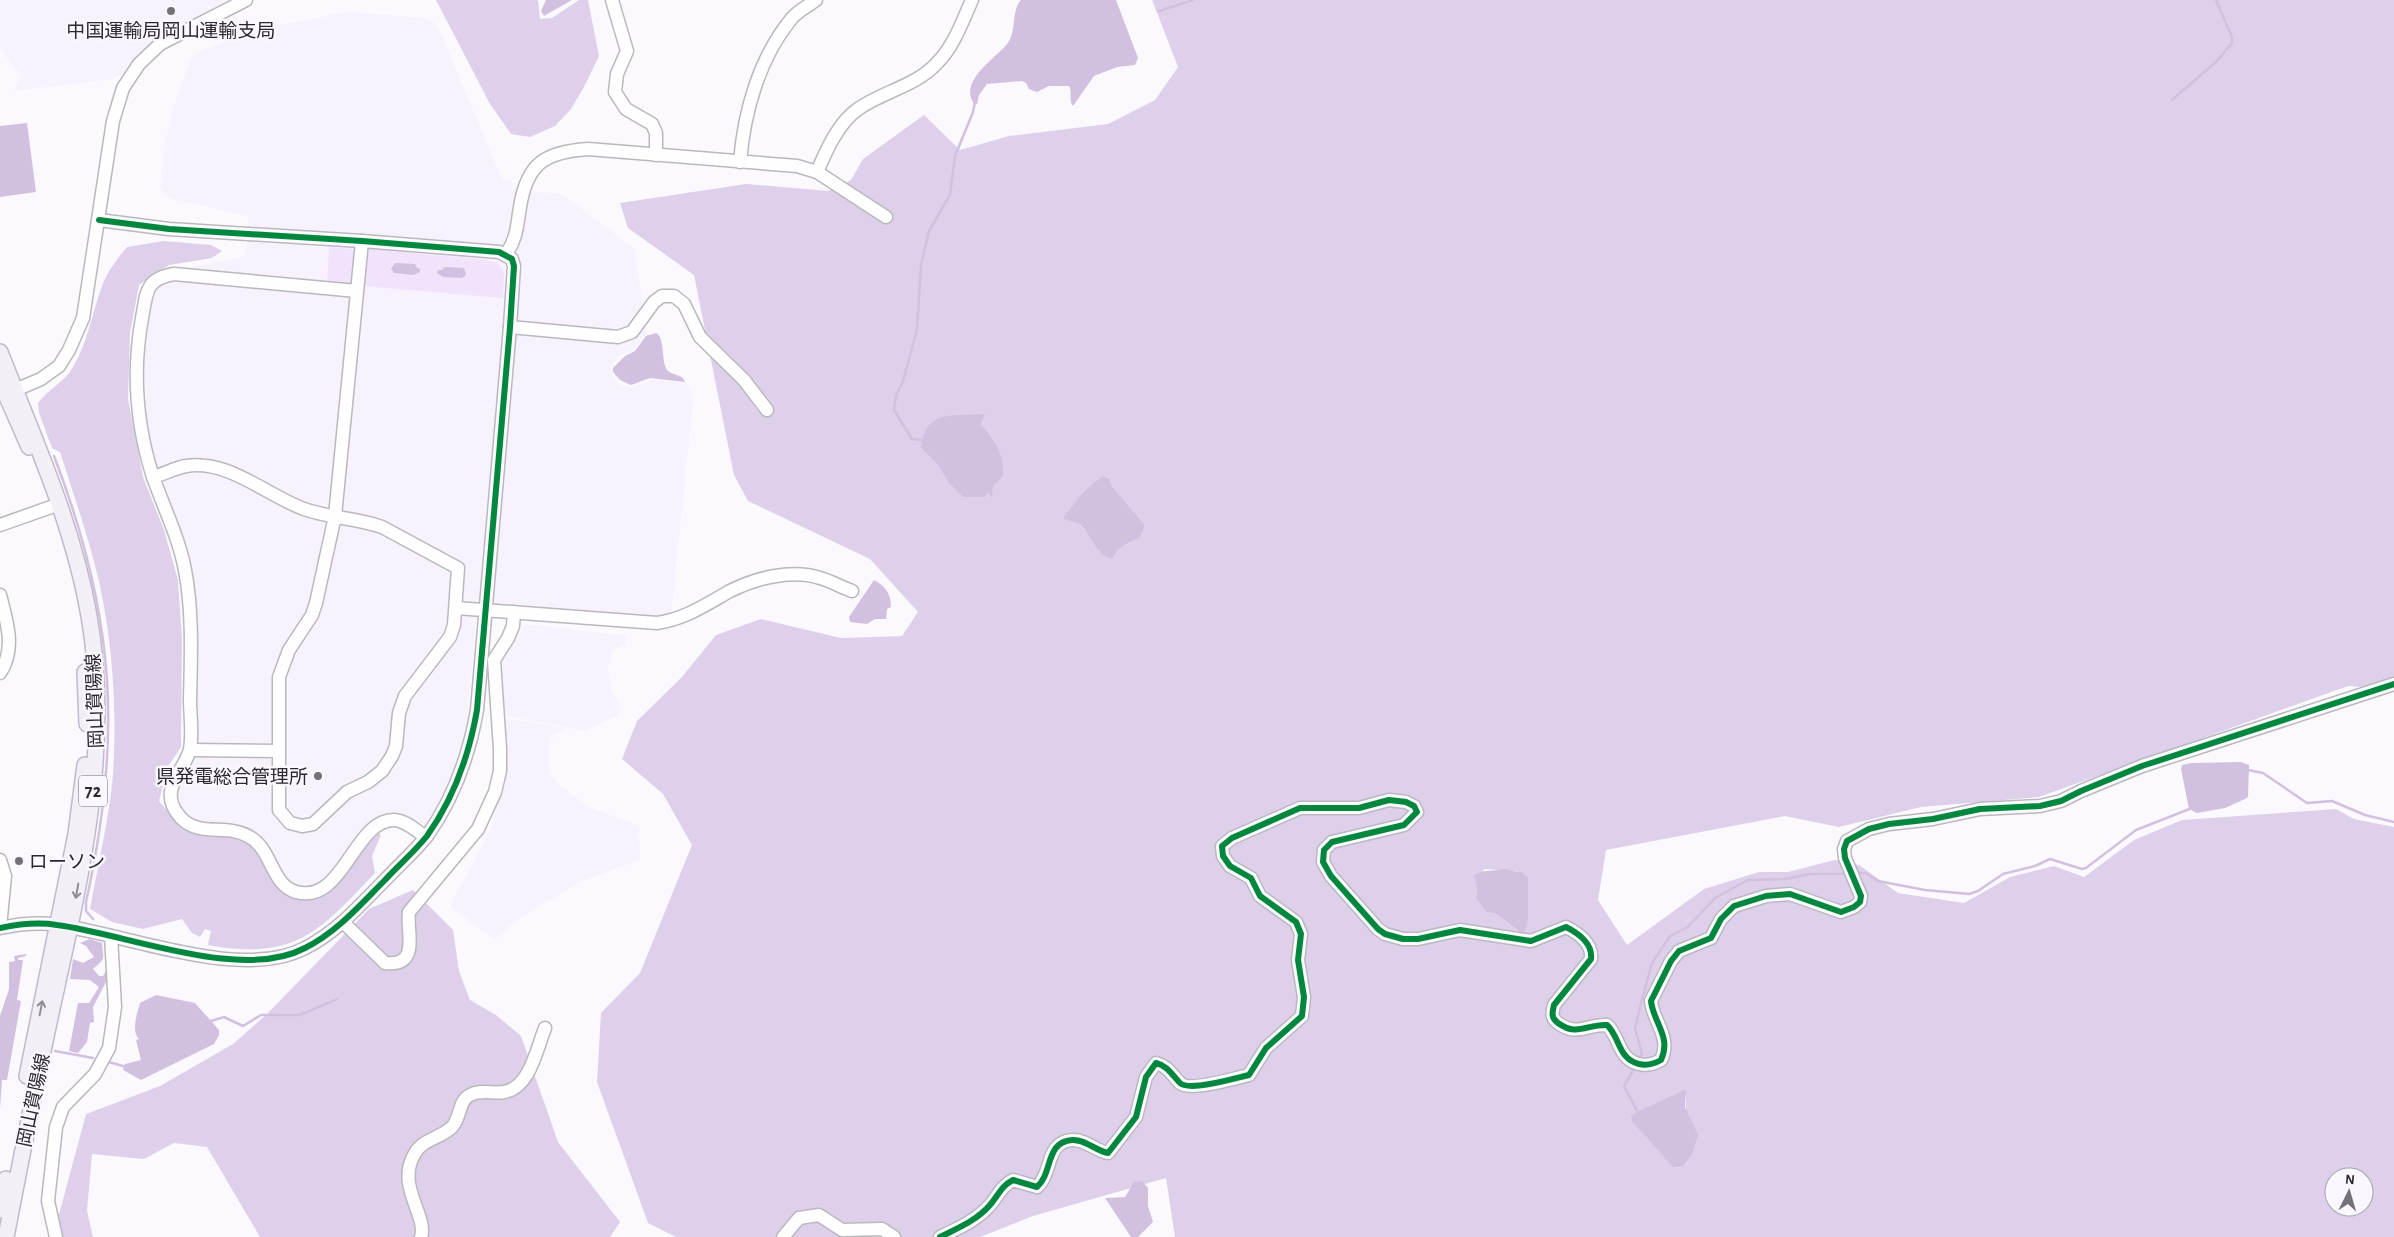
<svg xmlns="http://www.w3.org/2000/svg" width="2394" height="1237" font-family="'Alegreya Sans','Noto Sans JP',sans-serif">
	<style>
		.built { fill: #f8f1fe }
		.green { fill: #f1e3fc }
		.forest { fill: #ded0eb; fill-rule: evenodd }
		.water { fill: #d2c0e0 }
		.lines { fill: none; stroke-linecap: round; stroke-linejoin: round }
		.stream { stroke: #d2c0e0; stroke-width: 2.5 }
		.minor-casing { stroke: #bab8bc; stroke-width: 15 }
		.major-casing { stroke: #c1b9c8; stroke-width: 18 }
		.minor { stroke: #fefeff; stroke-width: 12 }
		.major { stroke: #f3eff7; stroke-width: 15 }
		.cycleway-casing { stroke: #fbf7ff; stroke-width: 9 }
		.cycleway { stroke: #00873e; stroke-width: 6 }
		.oneway { stroke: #8f8c92 }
		.poi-dot { fill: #747276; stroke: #fbf7ff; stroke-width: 2 }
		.labels { text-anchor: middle; stroke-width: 5; stroke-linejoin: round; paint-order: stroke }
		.shield { fill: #fbf7ff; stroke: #69676d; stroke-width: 1 }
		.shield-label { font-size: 18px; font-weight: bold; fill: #2b292e }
		.poi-label { font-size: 19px; fill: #2b292e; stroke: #fbf7ff }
		.street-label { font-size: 19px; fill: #2b292e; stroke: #fbf7ff }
	</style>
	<rect width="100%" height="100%" fill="#fbf9fd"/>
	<g class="built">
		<polygon points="0,0 229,0 211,9 209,13 165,34 148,46 123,73 112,79 14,91 22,76 0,49"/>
		<polygon points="348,12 424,18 432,21 438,27 502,179 512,180 511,189 562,194 635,249 646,334 630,352 617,357 611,368 612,374 619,385 624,387 633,387 652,380 674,381 689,386 693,402 671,615 660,620 477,606 467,720 460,752 448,784 432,813 423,825 418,826 388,816 318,886 298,888 282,878 275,858 267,846 189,821 177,802 176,793 192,755 195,619 142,409 141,352 152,290 173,271 246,256 248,216 173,199 166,196 160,188 163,151 174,106 190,61 197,52 260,29"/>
		<polygon points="525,624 626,636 625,644 612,651 608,668 610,687 621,707 618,715 586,731 501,715 498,670 500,658 518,638"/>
		<polygon points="501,717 565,728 565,731 555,734 551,741 549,754 552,777 564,789 589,807 639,826 640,860 581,881 516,921 494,940 450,906 489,833 497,809 493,807"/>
	</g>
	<g class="green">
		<polygon points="329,247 351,249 357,254 352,282 348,285 327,285"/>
		<polygon points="369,249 487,260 498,263 504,274 503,298 362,286 364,253"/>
	</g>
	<g class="forest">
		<polygon points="436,0 538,0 540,19 552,18 579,0 588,0 599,56 584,87 571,109 555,126 530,137 511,134 490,104"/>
		<path d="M1152 0H2394V689L2348 686 2039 797 1921 807 1839 827 1785 816 1606 850 1598 900 1627 945 1704 889 1759 872H1788L1835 860 1859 865 1898 893 1964 903 2010 877 2054 866 2084 877 2134 840 2182 820 2336 809 2354 819 2394 827V1237H1175L1166 1178 1033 1216 980 1237H676L648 1223 597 1082 601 1013 640 973 692 845 663 794 622 759 637 721 681 678 716 635 761 619 841 638 902 636 918 612 870 559 748 501 734 475 694 275 628 228 620 203 746 184 828 191 851 180 863 159 924 115 960 150 1009 136 1108 124 1155 100 1178 67ZM982 419 981 424C998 443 1001 452 1003 477L993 486 991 497 988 493 948 482 937 464 921 448ZM1102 476 1110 479 1112 486 1145 525C1136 545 1119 549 1100 552L1093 539 1079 524 1084 491ZM1504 868 1517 872 1521 871 1528 877V920L1518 931 1496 914 1486 912 1476 899 1477 887 1484 869 1499 870ZM1686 1096V1110L1699 1136 1687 1163 1678 1168 1673 1166 1633 1121ZM2334 1177H2364V1207H2334Z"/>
		<path d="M164 241 211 245 222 251 212 258 169 265 139 285 130 333 128 399 143 477 164 530 178 580 182 638 181 747 167 768 159 801 174 819 239 837 253 844 273 880 324 893 375 831 381 835 372 856 375 873C319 932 295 961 208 945L211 931 205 929 200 937 192 933 182 919 143 929 112 922 90 909C98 864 109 820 113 774 117 712 113 647 100 586 90 541 74 496 60 452L52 448 39 413 38 403C48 389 65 382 73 367 88 342 92 313 102 286 107 272 117 259 127 247Z"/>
		<polygon points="413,890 453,930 459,971 470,1000 496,1015 521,1036 558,1142 620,1222 610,1237 260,1237 207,1147 174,1143 144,1159 92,1154 87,1211 93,1237 53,1237 86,1114 160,1086 233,1044 266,1015 369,909"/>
	</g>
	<g class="water">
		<polygon points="546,0 572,0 544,16 541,11"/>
		<path d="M1021 0H1116L1138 58 1135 65 1117 67 1094 76 1073 106C1068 100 1073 93 1069 86H1049L1037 92 1029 89 1026 83 1022 81 987 84 979 95 977 104H974C958 81 996 58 1007 44 1017 32 1011 10 1021 0Z"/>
		<polygon points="27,123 36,192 0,197 0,126"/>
		<polygon points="395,263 415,264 416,267 420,269 420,272 413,275 394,273 391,269"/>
		<polygon points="444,267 464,268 466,275 462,278 443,277 437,273 438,270 442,270"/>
		<path d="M656 333C666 338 660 362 668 371 672 374 679 375 683 378L685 382 650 378 631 385 620 380 613 372V368L625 356 635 351 646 336Z"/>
		<path d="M985 414 981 424C995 440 1005 455 1003 477L993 486 992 498 988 493 984 497H963L948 482 937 464 921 448C925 409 954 416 985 414Z"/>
		<path d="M1102 476 1110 479 1112 486 1145 525 1140 537 1118 549 1112 559C1096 556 1091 533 1079 524 1075 521 1068 521 1063 518L1084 491Z"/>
		<path d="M874 580C885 586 891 593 891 607L887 609 886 619H875L867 624 850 622 849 617Z"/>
		<polygon points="2241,762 2249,765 2248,797 2245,799 2225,808 2197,813 2189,809 2181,769 2182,765 2191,763"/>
		<path d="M1504 868 1517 872 1521 871 1528 877V920L1525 931 1521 933 1496 914 1486 912 1476 899 1477 887 1474 875C1486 868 1493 873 1504 868Z"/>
		<path d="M90 939 102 943C103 959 107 957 93 969L99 976H103L106 971 107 980 93 1007 94 1022 90 1023 87 1042 78 1053 69 1051 78 1003H89L99 987 90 980 70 979 73 959 83 963 94 957 86 946 80 943Z"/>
		<polygon points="26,954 26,956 18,958 18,960 23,960 17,1000 21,1001 7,1080 2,1080 0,1108 0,1016 9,989 9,962 15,961 14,956"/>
		<path d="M156 995 195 1003 219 1030V1035L214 1044 141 1080 123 1070 125 1064 141 1060 136 1040 139 1039C131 1032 137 1013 140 1003Z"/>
		<path d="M1684 1090 1686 1091 1685 1107 1699 1136C1693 1147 1690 1171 1673 1167L1632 1121 1631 1115Z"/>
		<polygon points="1142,1181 1148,1188 1148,1206 1153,1222 1138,1237 1131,1237 1105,1198 1125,1197 1134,1182"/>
	</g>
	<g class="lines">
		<g class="stream">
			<polyline points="1159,11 1193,0"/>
			<polyline points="2172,100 2217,61 2232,43 2232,37 2216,0"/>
			<polyline points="921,440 912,439 894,410 896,395 903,381 917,330 921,265 929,231 950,195 955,156 973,112 975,102"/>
			<path d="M54 456C115 615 123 736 86 902V911L93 919"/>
			<polyline points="2248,770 2263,773 2307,803 2332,801 2365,815 2394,822"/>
			<polyline points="1855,873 1866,873 1878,881 1925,890 1969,894 1978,891 2003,874 2035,866 2050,859 2082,869 2086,868 2136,830 2192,808"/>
			<polyline points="211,1021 224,1017 243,1026 261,1015 300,1015 337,999"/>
			<polyline points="55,1051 93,1058"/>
			<polyline points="1638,1060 1642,1054 1635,1028 1642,1000 1652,963 1670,936 1688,927 1715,898 1748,880 1785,879 1810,874 1847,874"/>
			<polyline points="109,1062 126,1067"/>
			<polyline points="1635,1067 1624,1086 1638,1113"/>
		</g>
		<g class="minor-casing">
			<g id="minor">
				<polyline points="612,0 627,51 617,74 615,92 626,109 652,124 656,133 656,155"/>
				<path d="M740 162C744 112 759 58 792 18 798 11 808 6 816 0"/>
				<path d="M817 172C826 151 838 123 858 109 883 91 915 87 937 63 954 46 962 22 972 0"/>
				<path d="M506 254C517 239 517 225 520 207 527 163 545 152 588 149L797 166 817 172 886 217"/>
				<path d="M357 291 174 274C145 279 147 292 142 318 132 373 136 424 153 477 164 508 179 538 185 570 193 612 191 657 190 700 190 715 193 733 190 749 186 770 155 790 181 818 199 837 227 824 248 836 273 849 270 884 296 892 344 905 354 818 395 820 407 821 416 831 426 837"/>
				<polyline points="510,327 618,337 632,332 654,302 662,296 674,296 684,304 700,337 744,380 767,410"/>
				<polyline points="6,394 41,379 59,366 69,350 83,318 113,121 123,88 139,64 160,44 246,0"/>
				<path d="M153 477C164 474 175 468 186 466 228 459 266 495 304 509 329 518 357 518 382 527L458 568 454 625 450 637 405 696 399 713 396 746 392 756 382 771 368 782 347 792 313 824 302 826 290 823 279 810V677L289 650 312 615 316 603 335 516 362 241"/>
				<polyline points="0,525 51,507"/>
				<path d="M0 595C7 622 16 649 0 673"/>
				<path d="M456 608 657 623C685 619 705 605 730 591 756 578 791 569 820 578 831 581 841 587 852 591"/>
				<polyline points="190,750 277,751"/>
				<polyline points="0,860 5,876 0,927"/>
				<path d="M344 923 385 963C421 967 406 932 409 912L478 829 495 792 500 771V749L494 660 508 638 513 626 514 612"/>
				<path d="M0 928C19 924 38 922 57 925 127 934 241 982 305 948 337 932 360 905 385 880 399 865 415 851 427 836 454 798 469 756 477 710L510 327 514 266 512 259 499 252 362 241 169 229 99 220"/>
				<polyline points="56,1237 48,1201 56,1127 63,1107 95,1074 109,1048 115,1007 111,936"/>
				<path d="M421 1237C428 1215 395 1186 415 1153 423 1139 441 1138 452 1127 461 1118 458 1101 470 1095 481 1089 493 1094 504 1092 530 1088 537 1048 545 1028"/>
				<polyline points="783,1237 799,1218 819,1215 842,1230 882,1229 894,1237"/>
				<path d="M940 1237C958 1228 976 1221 990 1205 998 1196 1001 1186 1013 1180L1037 1187C1053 1173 1045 1142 1072 1140 1085 1139 1096 1151 1108 1153L1136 1117 1146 1077 1156 1063C1168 1066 1172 1075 1180 1083 1189 1092 1236 1078 1249 1075L1266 1048 1302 1016 1304 997 1298 960 1301 934 1296 922 1260 896 1251 878 1230 866 1223 856 1222 846 1232 838 1300 808H1359L1389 800 1406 802 1414 806 1417 812 1404 825 1332 842 1324 850 1323 862 1331 876 1378 929 1385 934 1403 939H1418L1460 930 1531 941 1566 927C1578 933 1593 944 1591 959L1554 1005C1552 1013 1551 1018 1558 1023 1577 1037 1587 1024 1607 1025 1620 1037 1618 1059 1639 1064 1647 1066 1654 1064 1661 1060 1672 1037 1653 1022 1651 1001L1671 961 1679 951 1711 938 1721 919 1734 906 1766 896 1790 894 1841 912 1854 907 1860 902 1861 896 1845 858 1844 849 1847 841 1869 829 1889 824 1933 819 1980 809 2040 806 2061 801 2081 791 2142 766 2394 684"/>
			</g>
		</g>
		<g class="major-casing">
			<g id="major">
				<path d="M0 352C34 439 73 523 89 616 112 746 81 877 53 1004 36 1082 21 1159 6 1237"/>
				<polyline points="0,381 29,447"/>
				<polyline points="85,672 87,724"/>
				<polyline points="27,1076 76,834 85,765"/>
				<polyline points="0,1210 6,1179"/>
			</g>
		</g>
		<use href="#minor" class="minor"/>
		<use href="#major" class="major"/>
		<g class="cycleway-casing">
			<g id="cycleway">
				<path d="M0 928C19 924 38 922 57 925 127 934 241 982 305 948 337 932 360 905 385 880 399 865 415 851 427 836 454 798 469 756 477 710L510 327 514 266 512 259 499 252 362 241 169 229 99 220"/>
				<path d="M940 1237C958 1228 976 1221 990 1205 998 1196 1001 1186 1013 1180L1037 1187C1053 1173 1045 1142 1072 1140 1085 1139 1096 1151 1108 1153L1136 1117 1146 1077 1156 1063C1168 1066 1172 1075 1180 1083 1189 1092 1236 1078 1249 1075L1266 1048 1302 1016 1304 997 1298 960 1301 934 1296 922 1260 896 1251 878 1230 866 1223 856 1222 846 1232 838 1300 808H1359L1389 800 1406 802 1414 806 1417 812 1404 825 1332 842 1324 850 1323 862 1331 876 1378 929 1385 934 1403 939H1418L1460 930 1531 941 1566 927C1578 933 1593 944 1591 959L1554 1005C1552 1013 1551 1018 1558 1023 1577 1037 1587 1024 1607 1025 1620 1037 1618 1059 1639 1064 1647 1066 1654 1064 1661 1060 1672 1037 1653 1022 1651 1001L1671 961 1679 951 1711 938 1721 919 1734 906 1766 896 1790 894 1841 912 1854 907 1860 902 1861 896 1845 858 1844 849 1847 841 1869 829 1889 824 1933 819 1980 809 2040 806 2061 801 2081 791 2142 766 2394 684"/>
			</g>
		</g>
		<use href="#cycleway" class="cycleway"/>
	</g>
	<defs><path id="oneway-shaft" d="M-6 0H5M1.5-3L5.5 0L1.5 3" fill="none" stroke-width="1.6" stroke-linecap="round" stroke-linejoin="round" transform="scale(1.25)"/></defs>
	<g class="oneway">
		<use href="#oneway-shaft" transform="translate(77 891) rotate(100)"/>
		<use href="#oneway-shaft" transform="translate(41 1008) rotate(-79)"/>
	</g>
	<g class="poi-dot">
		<circle cx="171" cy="11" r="5"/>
		<circle cx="318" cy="776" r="5"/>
		<circle cx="19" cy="861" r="5"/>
	</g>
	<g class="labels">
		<rect class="shield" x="79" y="775.5" width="28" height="31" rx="4"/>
		<g class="shield-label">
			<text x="93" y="797">72</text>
		</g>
		<g class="poi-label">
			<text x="171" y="37">中国運輸局岡山運輸支局</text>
			<text x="308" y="783" text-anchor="end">県発電総合管理所</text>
			<text x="29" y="868" text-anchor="start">ローソン</text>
		</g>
		<g class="street-label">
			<text transform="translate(94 701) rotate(-92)" y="7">岡山賀陽線</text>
			<text transform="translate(33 1100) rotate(-78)" y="7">岡山賀陽線</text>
		</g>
	</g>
	<g transform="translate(2349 1192) rotate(5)"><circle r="24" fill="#fbf7ff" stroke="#a8a5ab"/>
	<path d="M0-4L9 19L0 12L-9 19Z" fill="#747276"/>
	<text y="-8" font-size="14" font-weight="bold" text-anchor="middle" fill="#2b292e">N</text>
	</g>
</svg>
